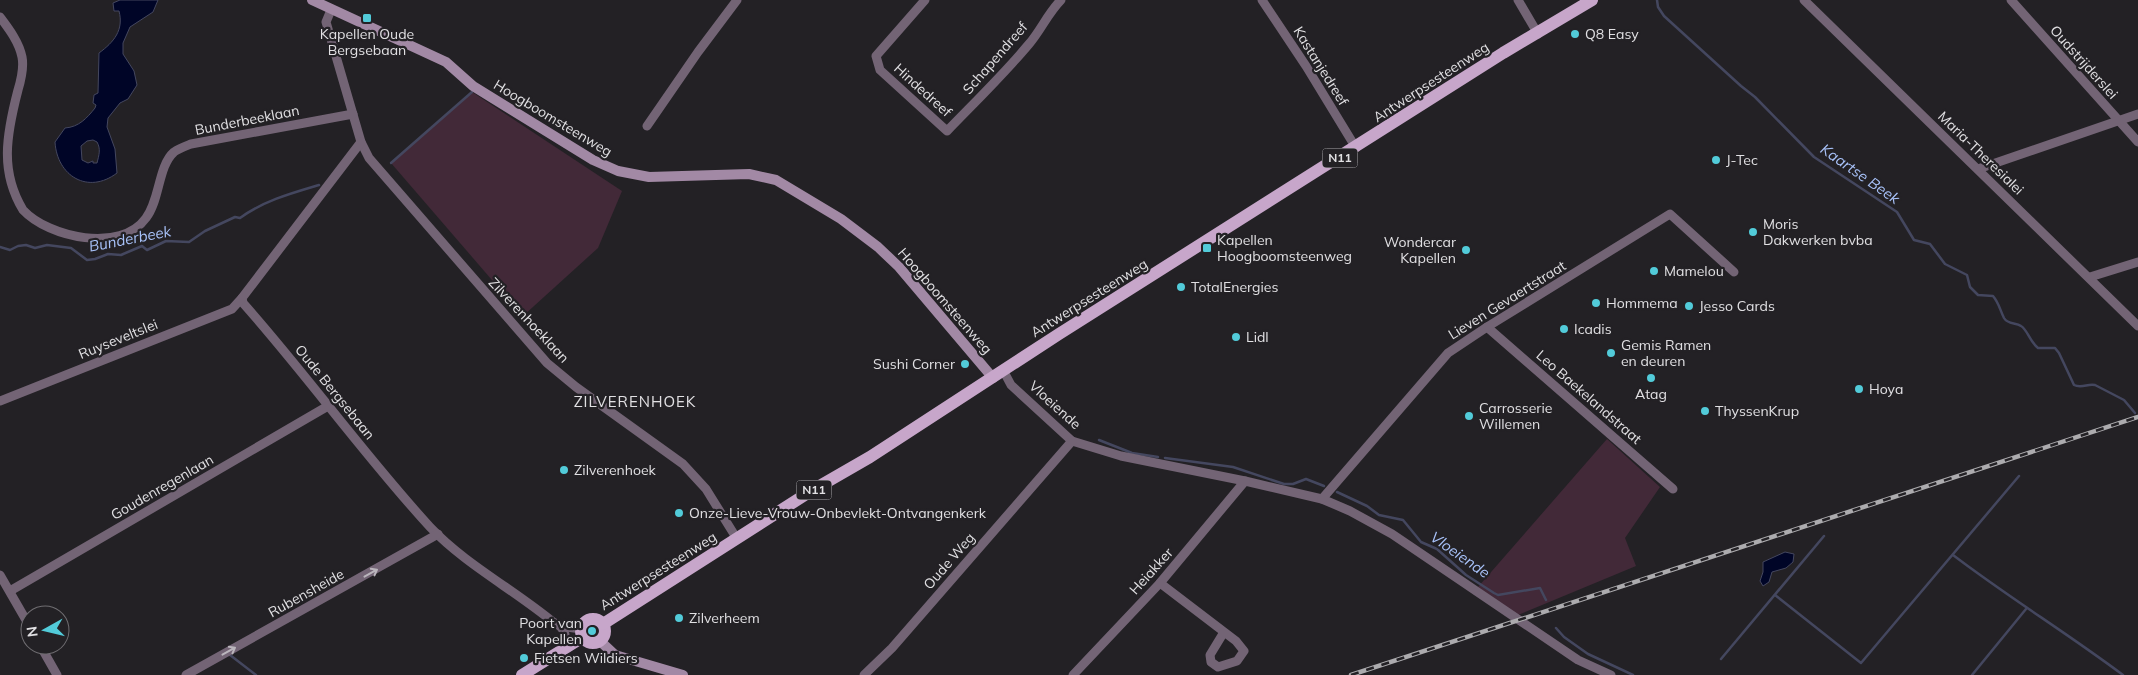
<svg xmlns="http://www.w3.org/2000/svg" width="2138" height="675" font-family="Mulish,sans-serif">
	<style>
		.green { fill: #422938 }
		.water { fill: #000527; stroke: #44475f; fill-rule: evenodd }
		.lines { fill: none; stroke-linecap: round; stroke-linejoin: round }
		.stream { stroke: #44475f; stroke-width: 2.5 }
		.street { stroke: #736475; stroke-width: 9 }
		.secondary { stroke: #a289a5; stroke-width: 10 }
		.primary { stroke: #c7a6ca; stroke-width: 12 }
		.rail-casing { stroke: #acabae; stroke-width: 4.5 }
		.rail { stroke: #232125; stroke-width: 2.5; stroke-dasharray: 8; stroke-linecap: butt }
		.oneway { stroke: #bab5bc }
		.poi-dot { fill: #52cbd9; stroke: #232125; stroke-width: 2 }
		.labels { text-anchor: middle; stroke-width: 4.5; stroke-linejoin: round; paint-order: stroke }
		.shield { fill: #232125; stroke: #a8a7aa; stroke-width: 1 }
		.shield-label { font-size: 12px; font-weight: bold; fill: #e1e0e3 }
		.poi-label { font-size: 14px; fill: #e1e0e3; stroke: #232125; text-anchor: start }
		.street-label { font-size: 14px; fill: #e1e0e3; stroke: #232125 }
		.water-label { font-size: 15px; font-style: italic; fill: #a8c2f9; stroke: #232125 }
		.neighbourhood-label { font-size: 15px; letter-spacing: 1px; fill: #e1e0e3; stroke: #232125 }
	</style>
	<rect width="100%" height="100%" fill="#232125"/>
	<g class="green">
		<polygon points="472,92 622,191 598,248 523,316 391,163"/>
		<polygon points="1607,439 1660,487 1625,538 1636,566 1518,615 1478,587"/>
	</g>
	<g class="water">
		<path d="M120 0H158L153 12 130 27 123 43V54L134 71 137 85 128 99 120 103 108 118 107 127 115 149 117 173C88 195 57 176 55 142L65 128C79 127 87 118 95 108L96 105 93 103 94 95 98 93 99 53C114 42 124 30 119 11H114L113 3ZM93 140 97 142C101 149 99 155 97 163H93V161L88 163 82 160 81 146 87 141Z"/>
		<polygon points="1785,552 1794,554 1793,562 1786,568 1772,572 1769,582 1763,586 1760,581 1763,572 1763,562"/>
	</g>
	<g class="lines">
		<g class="stream">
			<path d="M1657 0 1658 7 1664 16 1741 86 1755 97 1814 157 1897 212 1914 240 1930 244 1945 264 1967 275 1970 287 1978 295 1993 296C1999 303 2000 310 2004 318 2008 325 2016 322 2021 326 2027 329 2030 342 2038 348H2055L2059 353 2074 385C2082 389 2088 383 2095 385L2124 400 2135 413"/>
			<polyline points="391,163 472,92"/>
			<path d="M0 247 10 250 18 246 26 245 35 248 47 245 71 248 87 260 95 259 108 254 121 255 142 246 147 250 166 241 189 242 205 231 235 217 240 218C263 201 292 193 319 185"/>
			<polyline points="1099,440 1132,453 1158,457"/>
			<polyline points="1165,458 1233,467 1284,484 1293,484 1306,479 1324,486"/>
			<polyline points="1337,492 1367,506 1379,515 1403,520 1421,542 1437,549 1466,575 1494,593 1498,595 1540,588 1546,600"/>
			<path d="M1953 555C2008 597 2067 633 2123 675"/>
			<polyline points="1775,595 1861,663 2019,476"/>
			<polyline points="1556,628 1564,637 1588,654 1633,675"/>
			<polyline points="230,655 256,675"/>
			<polyline points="1721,659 1824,536"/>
			<polyline points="1972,675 2026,609"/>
		</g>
		<g class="street">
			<path d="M925 0 876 56 880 70 947 131C975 102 1003 75 1029 44 1041 30 1048 13 1061 0"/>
			<polyline points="1262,0 1306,66 1356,148"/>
			<polyline points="1518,0 1538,34"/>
			<polyline points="1804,0 2138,326"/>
			<polyline points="2011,0 2138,142"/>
			<polyline points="331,10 326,22 361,142 369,158 547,363 576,387 683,464 706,489 737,539"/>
			<path d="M0 17C9 29 19 42 22 57 24 67 21 80 18 90 6 136 0 172 23 210 49 238 121 253 146 218 160 200 158 166 174 152 178 149 186 146 191 144L353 114"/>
			<polyline points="647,126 698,52 737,0"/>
			<polyline points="1978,169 2138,114"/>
			<polyline points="2090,277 2138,262"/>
			<path d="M242 298 243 303C307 375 364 455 430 527 465 564 513 589 553 622L560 626 581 629"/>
			<polyline points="1487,327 1673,489"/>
			<polyline points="1003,370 1011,385 1072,441 1121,456 1245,481 1322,499 1350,511 1392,534 1578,660 1611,675"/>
			<polyline points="0,401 232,309 242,298 361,142"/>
			<polyline points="1322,499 1448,353 1487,327 1670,214 1734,272"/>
			<polyline points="0,575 30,627"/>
			<polyline points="1160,583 1236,641 1244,651 1237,661 1218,667 1211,662 1210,655 1224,632"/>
			<polyline points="10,591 328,406"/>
			<path d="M560 626C567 633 566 640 563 649"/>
			<polyline points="40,645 57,675"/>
			<polyline points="186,675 438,534"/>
			<polyline points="864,675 892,648 1072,441"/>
			<polyline points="1073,675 1160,583 1245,481"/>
		</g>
		<g class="secondary">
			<polyline points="312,0 446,62 473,86 593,160 618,171 649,177 749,174 776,180 841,219 878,247 899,267 993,378"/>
			<polyline points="600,641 615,655 683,675"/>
		</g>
		<g class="primary">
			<circle cx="593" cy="631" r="12"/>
			<polyline points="603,624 811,491 870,457 1059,334 1503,53 1592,0"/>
			<polyline points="522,675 583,637"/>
		</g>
		<g class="rail-casing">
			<polyline id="rail" points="1351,675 2138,417"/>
		</g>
		<use href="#rail" class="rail"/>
	</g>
	<defs><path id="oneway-shaft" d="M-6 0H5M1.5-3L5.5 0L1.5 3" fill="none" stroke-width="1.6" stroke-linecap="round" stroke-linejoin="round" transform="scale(1.25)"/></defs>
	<g class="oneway">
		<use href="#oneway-shaft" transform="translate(371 573) rotate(-29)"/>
		<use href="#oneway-shaft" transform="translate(229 651) rotate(-29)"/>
	</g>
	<g class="poi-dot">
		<rect x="362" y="13" width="10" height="10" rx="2.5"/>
		<circle cx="1575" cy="34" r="5"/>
		<circle cx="1716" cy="160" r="5"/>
		<circle cx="1753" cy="232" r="5"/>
		<rect x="1202" y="243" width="10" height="10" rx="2.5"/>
		<circle cx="1466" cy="250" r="5"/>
		<circle cx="1654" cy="271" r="5"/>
		<circle cx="1181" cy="287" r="5"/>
		<circle cx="1596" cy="303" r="5"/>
		<circle cx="1689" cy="306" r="5"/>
		<circle cx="1564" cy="329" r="5"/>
		<circle cx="1236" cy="337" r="5"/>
		<circle cx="1611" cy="353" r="5"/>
		<circle cx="965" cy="364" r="5"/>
		<circle cx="1651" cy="378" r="5"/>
		<circle cx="1859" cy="389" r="5"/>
		<circle cx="1705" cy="411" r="5"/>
		<circle cx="1469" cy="416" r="5"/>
		<circle cx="564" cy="470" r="5"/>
		<circle cx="679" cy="513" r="5"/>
		<circle cx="679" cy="618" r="5"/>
		<circle cx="592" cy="631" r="5"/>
		<circle cx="524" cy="658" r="5"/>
	</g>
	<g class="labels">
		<g class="shield">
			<rect x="1322.5" y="148.5" width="35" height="19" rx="4"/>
			<rect x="796.5" y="480.5" width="35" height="19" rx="4"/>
		</g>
		<g class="shield-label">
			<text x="1340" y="162">N11</text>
			<text x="814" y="494">N11</text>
		</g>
		<g class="poi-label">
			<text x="367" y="39" text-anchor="middle">Kapellen Oude<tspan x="367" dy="16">Bergsebaan</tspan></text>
			<text x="1585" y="39">Q8 Easy</text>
			<text x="1726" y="165">J-Tec</text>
			<text x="1763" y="229">Moris<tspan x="1763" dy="16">Dakwerken bvba</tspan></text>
			<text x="1217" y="245">Kapellen<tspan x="1217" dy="16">Hoogboomsteenweg</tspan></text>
			<text x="1456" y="247" text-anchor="end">Wondercar<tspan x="1456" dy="16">Kapellen</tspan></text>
			<text x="1664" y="276">Mamelou</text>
			<text x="1191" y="292">TotalEnergies</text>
			<text x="1606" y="308">Hommema</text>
			<text x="1699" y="311">Jesso Cards</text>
			<text x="1574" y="334">Icadis</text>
			<text x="1246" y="342">Lidl</text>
			<text x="1621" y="350">Gemis Ramen<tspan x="1621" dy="16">en deuren</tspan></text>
			<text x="955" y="369" text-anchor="end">Sushi Corner</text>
			<text x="1869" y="394">Hoya</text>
			<text x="1651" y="399" text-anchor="middle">Atag</text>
			<text x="1479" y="413">Carrosserie<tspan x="1479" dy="16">Willemen</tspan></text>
			<text x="1715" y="416">ThyssenKrup</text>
			<text x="574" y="475">Zilverenhoek</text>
			<text x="689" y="518">Onze-Lieve-Vrouw-Onbevlekt-Ontvangenkerk</text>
			<text x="689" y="623">Zilverheem</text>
			<text x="582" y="628" text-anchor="end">Poort van<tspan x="582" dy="16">Kapellen</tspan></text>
			<text x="534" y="663">Fietsen Wildiers</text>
		</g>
		<g class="street-label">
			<text transform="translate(995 58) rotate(-49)" y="5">Schapendreef</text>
			<text transform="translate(2084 62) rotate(48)" y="5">Oudstrijderslei</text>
			<text transform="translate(1321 66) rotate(58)" y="5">Kastanjedreef</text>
			<text transform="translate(1431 82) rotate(-33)" y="5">Antwerpsesteenweg</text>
			<text transform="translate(923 90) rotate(42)" y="5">Hindedreef</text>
			<text transform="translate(553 118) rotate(31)" y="5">Hoogboomsteenweg</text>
			<text transform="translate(247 120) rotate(-11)" y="5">Bunderbeeklaan</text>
			<text transform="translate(1981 153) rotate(44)" y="5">Maria-Theresialei</text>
			<text transform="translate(1089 298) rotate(-32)" y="5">Antwerpsesteenweg</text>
			<text transform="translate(1507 300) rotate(-32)" y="5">Lieven Gevaertstraat</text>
			<text transform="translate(945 301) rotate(49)" y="5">Hoogboomsteenweg</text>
			<text transform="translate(529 320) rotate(47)" y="5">Zilverenhoeklaan</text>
			<text transform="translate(118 339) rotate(-22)" y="5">Ruyseveltslei</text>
			<text transform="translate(335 392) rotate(51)" y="5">Oude Bergsebaan</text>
			<text transform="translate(1589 397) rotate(41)" y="5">Leo Baekelandstraat</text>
			<text transform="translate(1055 405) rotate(42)" y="5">Vloeiende</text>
			<text transform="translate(162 487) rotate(-30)" y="5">Goudenregenlaan</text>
			<text transform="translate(949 561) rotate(-49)" y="5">Oude Weg</text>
			<text transform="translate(658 571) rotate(-32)" y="5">Antwerpsesteenweg</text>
			<text transform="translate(1151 571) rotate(-48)" y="5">Heiakker</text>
			<text transform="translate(306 593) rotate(-29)" y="5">Rubensheide</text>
		</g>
		<g class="water-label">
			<text transform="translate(1860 174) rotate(35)" y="5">Kaartse Beek</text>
			<text transform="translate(130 239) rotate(-11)" y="5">Bunderbeek</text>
			<text transform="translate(1460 555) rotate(35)" y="5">Vloeiende</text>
		</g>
		<g class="neighbourhood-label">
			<text x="635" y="407">ZILVERENHOEK</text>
		</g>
	</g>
	<g transform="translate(45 630) rotate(262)"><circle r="24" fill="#232125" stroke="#6f6d71"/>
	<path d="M0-4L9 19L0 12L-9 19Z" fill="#52cbd9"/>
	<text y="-8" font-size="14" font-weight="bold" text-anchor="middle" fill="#e1e0e3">N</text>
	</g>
</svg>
